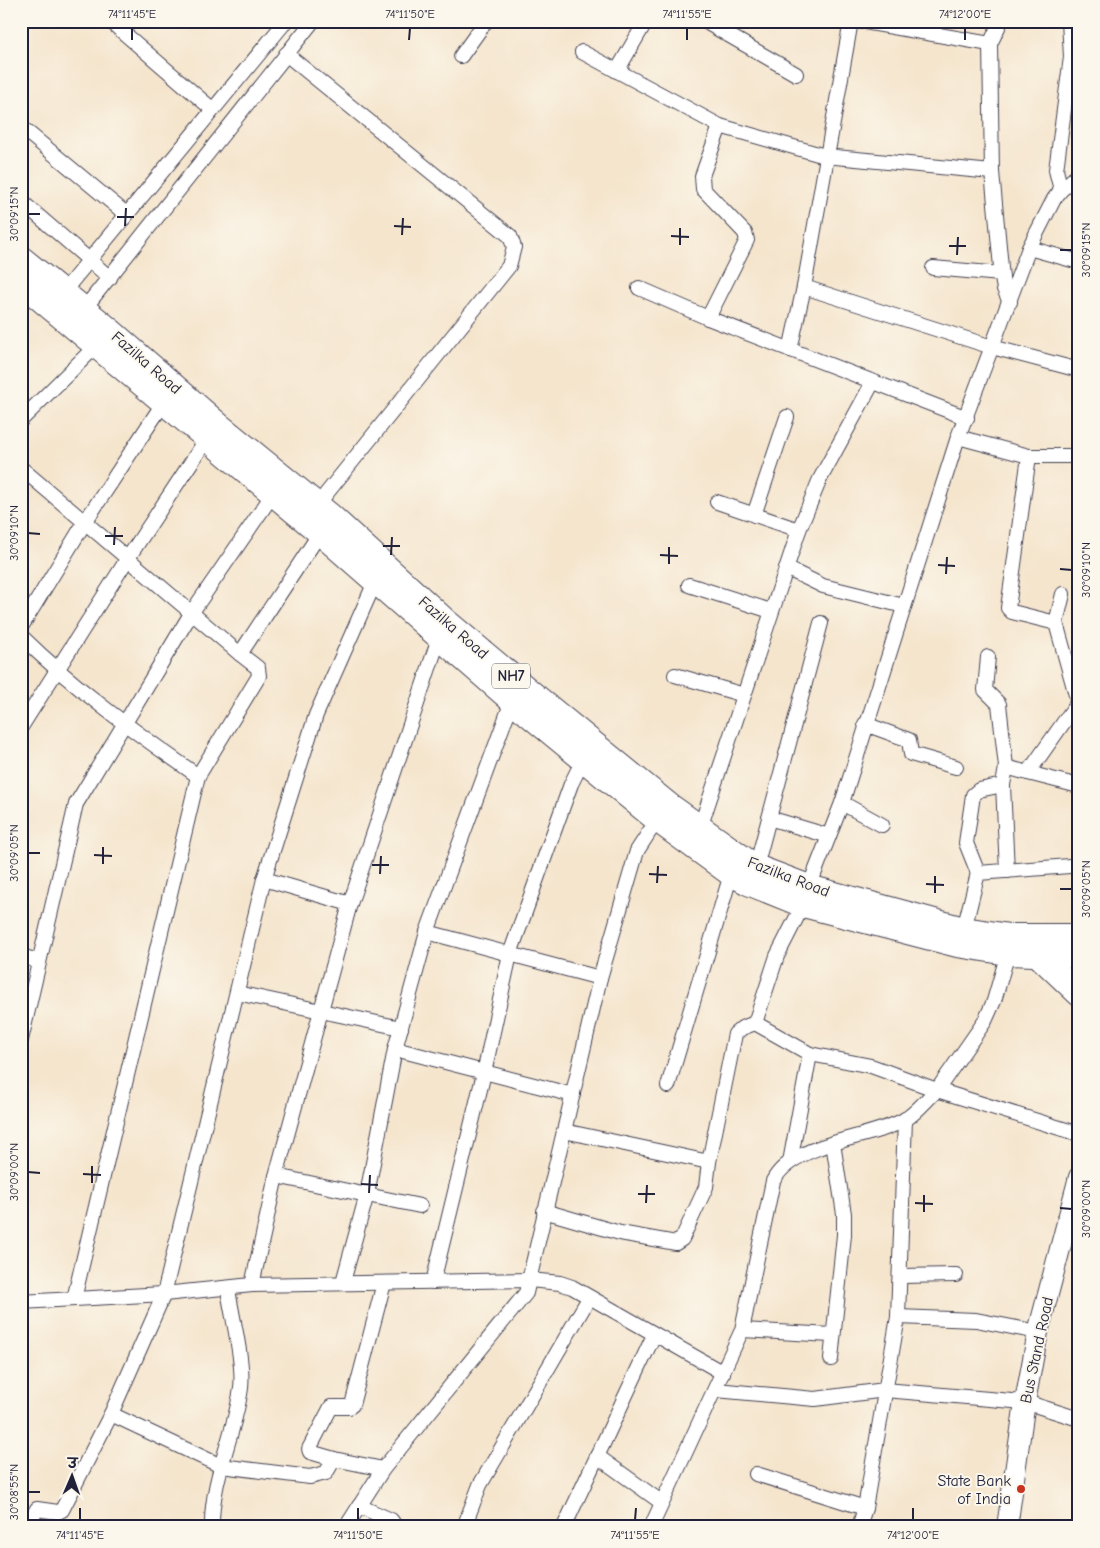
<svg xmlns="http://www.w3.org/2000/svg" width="1100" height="1548" font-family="'Comic Neue','Playpen Sans Deva',sans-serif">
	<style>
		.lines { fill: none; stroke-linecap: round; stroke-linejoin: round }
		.minor-casing { stroke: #423f51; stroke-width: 16 }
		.secondary-casing { stroke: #423f51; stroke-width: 22 }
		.trunk-casing { stroke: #423f51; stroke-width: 26 }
		.minor { stroke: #fff; stroke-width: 14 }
		.secondary { stroke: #fff; stroke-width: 20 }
		.trunk { stroke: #fff; stroke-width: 24 }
		.ticks { fill: none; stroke: #22223b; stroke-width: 2 }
		.poi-dot { fill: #c8321e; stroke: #fbf7ec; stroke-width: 2 }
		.labels { text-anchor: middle; stroke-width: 4; stroke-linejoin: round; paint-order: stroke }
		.shield { fill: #fbf7ec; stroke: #636270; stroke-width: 1 }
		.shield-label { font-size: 15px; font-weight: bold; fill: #22223b }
		.street-label { font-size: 16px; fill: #22223b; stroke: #fbf7ec }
		.poi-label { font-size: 16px; fill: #22223b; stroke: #fbf7ec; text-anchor: end }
		.neatline { fill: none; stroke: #22223b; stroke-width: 2 }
		.ticks-label { font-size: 12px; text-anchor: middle; fill: #22223b }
	</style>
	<rect width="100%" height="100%" fill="#fbf7ec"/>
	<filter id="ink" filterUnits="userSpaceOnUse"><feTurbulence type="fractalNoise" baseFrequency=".02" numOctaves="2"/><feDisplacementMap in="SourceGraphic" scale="10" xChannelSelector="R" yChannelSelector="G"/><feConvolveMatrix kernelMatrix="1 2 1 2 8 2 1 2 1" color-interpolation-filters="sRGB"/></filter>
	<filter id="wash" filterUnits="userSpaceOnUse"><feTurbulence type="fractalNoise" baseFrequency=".0096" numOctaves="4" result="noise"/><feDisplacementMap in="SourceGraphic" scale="20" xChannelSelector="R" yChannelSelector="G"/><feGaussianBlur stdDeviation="1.12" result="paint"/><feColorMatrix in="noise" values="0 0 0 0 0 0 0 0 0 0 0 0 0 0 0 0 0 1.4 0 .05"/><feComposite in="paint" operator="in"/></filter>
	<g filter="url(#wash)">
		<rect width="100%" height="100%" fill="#f5e5cd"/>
	</g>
	<g filter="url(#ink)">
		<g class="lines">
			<g class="minor-casing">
				<g id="minor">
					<polyline points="110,21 212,109"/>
					<polyline points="704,21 796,74"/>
					<polyline points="851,21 804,287 992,347 1079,370"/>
					<polyline points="859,21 990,44"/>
					<polyline points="1001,21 990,44 992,172 1002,278 1004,289 1010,302"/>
					<polyline points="582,52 720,126 825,156 992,172"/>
					<polyline points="286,54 510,236 514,247 509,266 314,509"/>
					<polyline points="461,56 486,21"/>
					<polyline points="617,71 646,21"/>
					<polyline points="21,127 126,214"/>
					<polyline points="1061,190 1056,170 1071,57 1069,21"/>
					<polyline points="21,201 110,278"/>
					<polyline points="1029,248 1079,262"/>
					<polyline points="933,268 1001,274"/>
					<polyline points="639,288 708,318 967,418"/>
					<polyline points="59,297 286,21"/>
					<polyline points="80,314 313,21"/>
					<polyline points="708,318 747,240 745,233 703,189 702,176 720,126"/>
					<polyline points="790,350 804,287"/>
					<polyline points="21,420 97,345"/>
					<polyline points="958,437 1029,456 1079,456"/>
					<polyline points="1029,456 1008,608 1012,612 1056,623"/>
					<polyline points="21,468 240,654"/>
					<polyline points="717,502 799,530"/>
					<polyline points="754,515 787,417"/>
					<polyline points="786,568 823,586 904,606"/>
					<polyline points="689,585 771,611"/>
					<polyline points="21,627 85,522 164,402"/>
					<path d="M21 636C75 689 135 732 198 776"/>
					<polyline points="988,657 985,690 999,704 1006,767 1003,785 1007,871"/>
					<polyline points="675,675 744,695"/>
					<polyline points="865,724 909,740 911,754 956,767"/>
					<polyline points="21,727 128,558 206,440"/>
					<polyline points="1006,767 1028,773 1078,702 1056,623 1063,594"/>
					<polyline points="1028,773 1079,786"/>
					<polyline points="842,803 882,825"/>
					<polyline points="769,818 829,836"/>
					<polyline points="700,828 799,530 820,479 873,382"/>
					<polyline points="756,867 821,623"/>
					<polyline points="978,873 966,843 973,795 979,790 1003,785"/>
					<polyline points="264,879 350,904"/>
					<polyline points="809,887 842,803 958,437 1029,248 1054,199 1061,190 1079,174"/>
					<polyline points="964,929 978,873 1070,866"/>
					<polyline points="427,932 600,978"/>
					<polyline points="21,956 38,961"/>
					<polyline points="237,993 401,1028"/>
					<polyline points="21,1040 76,804 192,612 273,494"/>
					<polyline points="395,1049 573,1095"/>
					<polyline points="810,1054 871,1066 937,1090 985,1021 994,1001 1008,953"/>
					<polyline points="668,1086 731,874"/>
					<polyline points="564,1131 709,1162 735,1034 742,1028 755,1023"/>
					<polyline points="790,1162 810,1054 755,1023 777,956 803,905"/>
					<polyline points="276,1176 420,1206"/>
					<polyline points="544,1211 620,1233 676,1243 682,1239 706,1187 709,1162"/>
					<polyline points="901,1276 956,1275"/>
					<polyline points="343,1282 367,1194 395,1049 427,932 512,701"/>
					<polyline points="433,1282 484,1073 510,954 571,784 583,760"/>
					<polyline points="252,1285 276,1176 350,904 439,638"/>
					<polyline points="74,1299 198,776 259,676 258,668 240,654 324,527"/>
					<polyline points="21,1302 164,1294 252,1285 530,1280 560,1283 572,1287 723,1373"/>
					<polyline points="898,1317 976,1320 1038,1332"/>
					<polyline points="742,1330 831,1335"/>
					<polyline points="831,1359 844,1235 844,1214 833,1143"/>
					<polyline points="716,1390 815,1399 885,1390 1025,1402 1079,1419"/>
					<polyline points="111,1414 221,1466 310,1477 326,1473 334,1459 383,1469"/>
					<polyline points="597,1456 661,1502"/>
					<polyline points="334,1459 310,1452 309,1449 331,1407 349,1407 352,1405 384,1283"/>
					<polyline points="756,1474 865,1508"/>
					<polyline points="359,1506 391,1520 396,1527"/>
					<polyline points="27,1527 37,1509 58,1512 62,1510 111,1414 164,1294 264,879 316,715 375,582"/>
					<path d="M212 1527C211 1479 235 1434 241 1388 244 1361 232 1317 228 1289"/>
					<polyline points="346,1527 383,1469 526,1293 600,978 637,851 657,820"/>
					<polyline points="464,1527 480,1485 589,1298"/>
					<polyline points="564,1527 654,1335"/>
					<path d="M651 1527 742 1330 773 1181C794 1141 870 1140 906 1119 917 1112 927 1099 937 1090L1079 1134"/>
					<polyline points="859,1527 865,1508 898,1317 905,1119"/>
				</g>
			</g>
			<g class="secondary-casing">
				<polyline id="secondary" points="1007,1527 1025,1402 1038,1332 1079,1177"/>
			</g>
			<g class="trunk-casing">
				<g id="trunk">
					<polyline points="21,258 110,330 219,425 331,516 447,622 533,694 669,805 756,867 809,887 964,929 1009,936 1079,936"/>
					<polyline points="21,283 320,533 512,701 657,820 731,874 748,883 803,905 957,945 1008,953 1079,956"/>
					<polyline points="1038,955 1079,994"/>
				</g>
			</g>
			<use href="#minor" class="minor"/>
			<use href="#secondary" class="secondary"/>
			<use href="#trunk" class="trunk"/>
		</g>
	</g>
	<path class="ticks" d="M132 40V28M409 40 410 28M687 40V28M965 40V28M28 214H40M117 217H134M125 226 126 208M394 226 411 227M402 235 403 218M671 236 689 237M680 245V228M949 246H966M1060 250H1072M957 255 958 237M28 533 40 534M105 536H123M114 545 115 527M383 546H400M391 555 392 537M660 555 678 556M669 564V547M938 565 955 566M1060 569 1072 570M946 574 947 557M28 853H40M94 855 112 856M103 864V847M372 865H389M380 874 381 856M649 874 667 875M657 883 658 866M926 884 944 885M1060 889H1072M935 893V876M28 1172 40 1173M83 1174 101 1175M92 1183V1166M361 1184 378 1185M369 1193 370 1175M638 1194H655M646 1203 647 1185M915 1203 933 1204M1060 1208 1072 1209M924 1212V1195M28 1492H40M80 1520V1508M358 1520V1508M635 1520 636 1508M913 1520V1508"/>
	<circle class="poi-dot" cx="1021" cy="1489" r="5"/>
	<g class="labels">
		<rect class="shield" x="492" y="663.5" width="38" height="25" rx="4"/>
		<g class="shield-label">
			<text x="511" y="681">NH7</text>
		</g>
		<g class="street-label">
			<text transform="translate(147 362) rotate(41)" y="6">Fazilka Road</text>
			<text transform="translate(454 627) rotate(41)" y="6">Fazilka Road</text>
			<text transform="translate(789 876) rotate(21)" y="6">Fazilka Road</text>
			<text transform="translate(1036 1350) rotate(-78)" y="6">Bus Stand Road</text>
		</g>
		<g class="poi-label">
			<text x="1011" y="1486">State Bank<tspan x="1011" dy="18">of India</tspan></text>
		</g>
	</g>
	<rect width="1100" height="1548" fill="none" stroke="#fbf7ec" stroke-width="55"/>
	<g transform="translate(72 1476) rotate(2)" stroke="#fbf7ec" stroke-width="4" paint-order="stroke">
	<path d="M0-4L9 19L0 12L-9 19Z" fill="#22223b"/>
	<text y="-8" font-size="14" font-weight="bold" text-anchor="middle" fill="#22223b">उ</text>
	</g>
	<rect x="28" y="28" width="1044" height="1492" class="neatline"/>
	<g class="ticks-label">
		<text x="132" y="18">74°11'45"E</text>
		<text x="410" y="18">74°11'50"E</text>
		<text x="687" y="18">74°11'55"E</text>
		<text x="965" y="18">74°12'00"E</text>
		<text transform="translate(14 214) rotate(-90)" y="4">30°09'15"N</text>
		<text transform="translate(1086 250) rotate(-90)" y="4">30°09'15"N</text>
		<text transform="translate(14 533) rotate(-90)" y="4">30°09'10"N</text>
		<text transform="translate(1086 570) rotate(-90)" y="4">30°09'10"N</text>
		<text transform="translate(14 853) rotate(-90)" y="4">30°09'05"N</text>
		<text transform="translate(1086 889) rotate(-90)" y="4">30°09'05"N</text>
		<text transform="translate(14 1172) rotate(-90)" y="4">30°09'00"N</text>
		<text transform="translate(1086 1209) rotate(-90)" y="4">30°09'00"N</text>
		<text transform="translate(14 1492) rotate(-90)" y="4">30°08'55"N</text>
		<text x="80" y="1539">74°11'45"E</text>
		<text x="358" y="1539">74°11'50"E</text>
		<text x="635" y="1539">74°11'55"E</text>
		<text x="913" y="1539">74°12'00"E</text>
	</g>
</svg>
